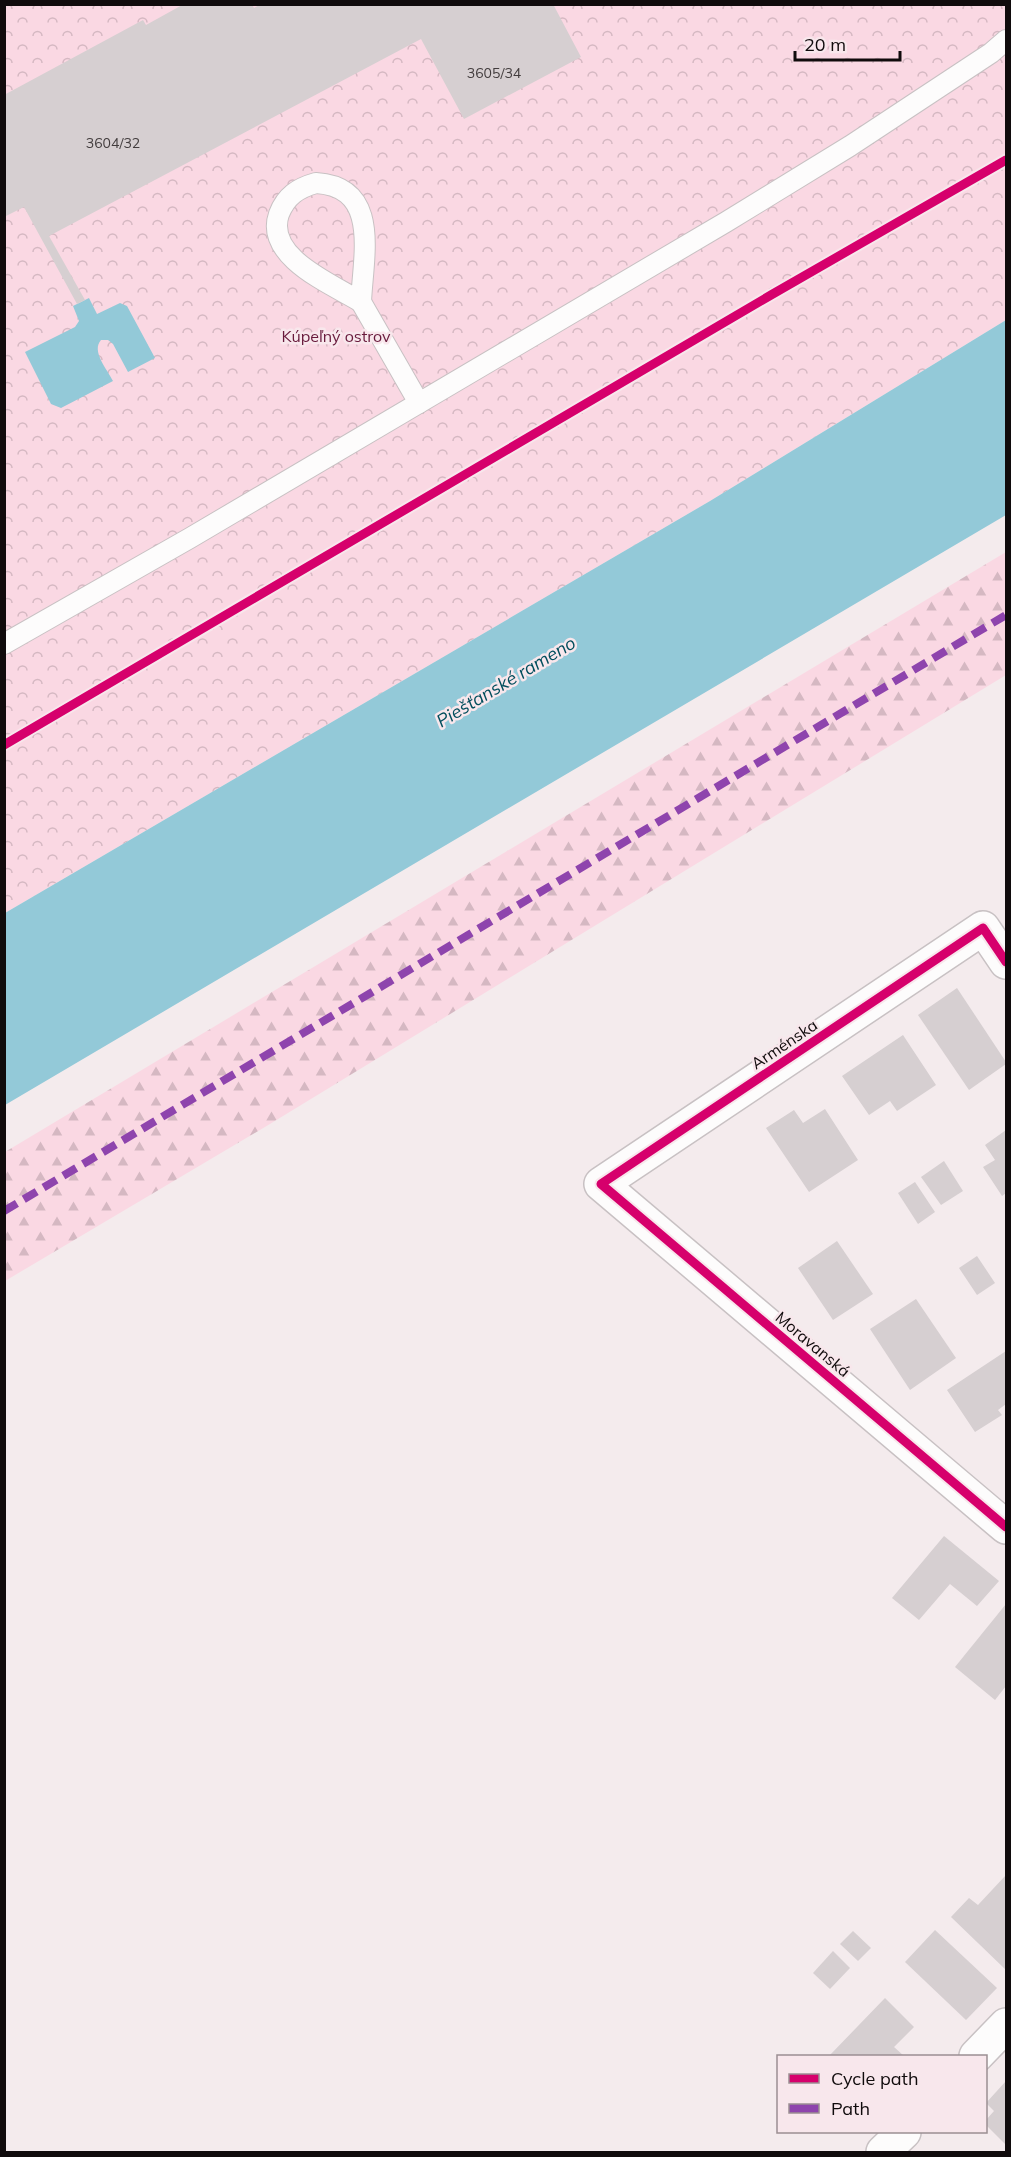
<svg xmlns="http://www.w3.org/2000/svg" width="1011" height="2157" font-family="Mulish,sans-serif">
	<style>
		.forest { fill: url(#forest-firs) }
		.park { fill: url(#park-crowns) }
		.water { fill: #93c9d8 }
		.building { fill: #d6cfd1 }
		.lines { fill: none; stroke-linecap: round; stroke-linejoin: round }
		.service-casing { stroke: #c8c1c3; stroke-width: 22 }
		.minor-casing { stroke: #c8c1c3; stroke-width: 36 }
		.service { stroke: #fdfcfc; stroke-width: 20 }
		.minor { stroke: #fdfcfc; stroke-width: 33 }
		.quiet { stroke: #8e44ad; stroke-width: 8; stroke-dasharray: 15 8; stroke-linecap: butt }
		.cycleway-casing { stroke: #f8e7ec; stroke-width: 13 }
		.cycleway { stroke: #d6006c; stroke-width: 9 }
		.labels { text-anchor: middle; stroke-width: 5; stroke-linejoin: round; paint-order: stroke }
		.number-label { font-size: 14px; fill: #423c3d }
		.park-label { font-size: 16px; fill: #681a3c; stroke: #f8e7ec }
		.street-label { font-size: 16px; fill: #100b0c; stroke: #f8e7ec }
		.water-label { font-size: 18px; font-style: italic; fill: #024e5d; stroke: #f8e7ec }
	</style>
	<defs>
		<pattern id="forest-firs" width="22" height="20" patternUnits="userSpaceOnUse" patternTransform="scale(1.5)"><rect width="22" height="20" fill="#fad8e3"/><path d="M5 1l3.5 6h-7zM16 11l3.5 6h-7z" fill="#d5b8c2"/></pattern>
		<pattern id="park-crowns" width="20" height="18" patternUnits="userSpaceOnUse" patternTransform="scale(1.5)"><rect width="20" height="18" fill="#fad8e3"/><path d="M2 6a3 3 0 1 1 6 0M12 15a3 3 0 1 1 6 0" fill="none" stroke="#d5b8c2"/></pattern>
	</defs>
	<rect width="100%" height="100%" fill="#f4ebed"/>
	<polygon class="forest" points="1006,552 1006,675 265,1127 5,1281 5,1152"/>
	<polygon class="park" points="4,5 1006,5 1006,320 710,501 5,913"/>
	<g class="water">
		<path d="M89 298 97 314 120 303 127 306 155 358 128 372 113 344 108 340H101C91 351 107 369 113 381L61 408 51 404 25 352 75 327 79 321 73 306Z"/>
		<polygon points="1006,320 1006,515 5,1105 5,913 710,501"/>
	</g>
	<g class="building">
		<polygon points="184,4 252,4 254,8 261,4 553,4 581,57 464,119 421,39 49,236 85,300 77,304 24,207 4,217 4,95 143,20 146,25"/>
		<polygon points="957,988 1006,1062 1006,1064 969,1090 918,1015"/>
		<polygon points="903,1035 936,1085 897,1111 890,1101 869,1115 842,1076"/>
		<polygon points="825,1109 858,1160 809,1192 766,1128 794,1110 803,1123"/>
		<polygon points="1006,1130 1006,1193 1002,1196 983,1167 995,1160 985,1145"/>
		<polygon points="944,1161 963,1191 941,1205 921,1177"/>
		<polygon points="915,1182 935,1212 918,1224 898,1193"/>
		<polygon points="837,1241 873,1294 833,1320 798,1268"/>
		<polygon points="977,1256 995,1283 977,1295 959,1268"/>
		<polygon points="916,1299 956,1358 910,1390 870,1329"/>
		<polygon points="1006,1351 1006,1404 998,1410 1002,1415 975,1432 947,1390"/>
		<polygon points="944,1536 999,1581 977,1606 950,1584 919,1620 892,1598"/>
		<polygon points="1006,1604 1006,1686 995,1700 955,1667"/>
		<polygon points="1006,1875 1006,1970 951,1917 969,1898 978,1905"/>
		<polygon points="935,1930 997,1988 966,2020 905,1962"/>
		<polygon points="853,1931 871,1948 858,1961 840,1944"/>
		<polygon points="833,1951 850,1968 830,1989 813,1973"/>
		<polygon points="885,1998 914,2027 894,2047 904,2056 832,2056 830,2055"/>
		<polygon points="1006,2081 1006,2145 986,2125 986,2120 994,2111 986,2103"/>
	</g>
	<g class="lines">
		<g class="service-casing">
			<g id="service">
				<path d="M316 183C381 187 363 256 361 302 332 284 264 257 279 214 286 196 298 188 316 183Z"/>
				<polyline points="361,302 419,403"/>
				<polyline points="4,644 190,538 726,222 850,146 991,53 1006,40"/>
			</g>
		</g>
		<g class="minor-casing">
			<g id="minor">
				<polyline points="1006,962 983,928 601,1184 1006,1527"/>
				<polyline points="976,2056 1006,2025"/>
				<polyline points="883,2152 904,2132"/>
			</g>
		</g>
		<use href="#service" class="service"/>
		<use href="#minor" class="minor"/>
		<polyline class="quiet" points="4,1211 1006,615"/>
		<g class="cycleway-casing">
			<g id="cycleway">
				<polyline points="4,745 771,295 1006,160"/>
				<polyline points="1006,962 983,928 601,1184 1006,1527"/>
			</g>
		</g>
		<use href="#cycleway" class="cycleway"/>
	</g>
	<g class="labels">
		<g class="number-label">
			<text x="494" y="78">3605/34</text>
			<text x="113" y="148">3604/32</text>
		</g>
		<g class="park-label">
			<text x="336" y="342">Kúpeľný ostrov</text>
		</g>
		<g class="street-label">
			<text transform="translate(784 1044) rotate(-34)" y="6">Arménska</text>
			<text transform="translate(813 1344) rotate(40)" y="6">Moravanská</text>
		</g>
		<g class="water-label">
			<text transform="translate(506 682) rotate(-31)" y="6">Piešťanské rameno</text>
		</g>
	</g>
	<rect width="1011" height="2157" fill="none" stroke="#100b0c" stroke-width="12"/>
	<rect x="777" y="2055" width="210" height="78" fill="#f8e7ec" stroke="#9b8f92" stroke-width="1.5"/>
	<rect x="789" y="2074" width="30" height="9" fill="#d6006c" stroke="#9b8f92" stroke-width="1.5"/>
	<text x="831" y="2085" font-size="18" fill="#100b0c">Cycle path</text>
	<rect x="789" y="2104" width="30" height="9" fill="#8e44ad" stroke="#9b8f92" stroke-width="1.5"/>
	<text x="831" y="2115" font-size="18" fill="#100b0c">Path</text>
	<path d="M795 51v9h105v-9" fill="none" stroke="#100b0c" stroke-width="3"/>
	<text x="804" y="51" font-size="18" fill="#100b0c" stroke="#f8e7ec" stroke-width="4.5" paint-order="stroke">20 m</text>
</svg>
